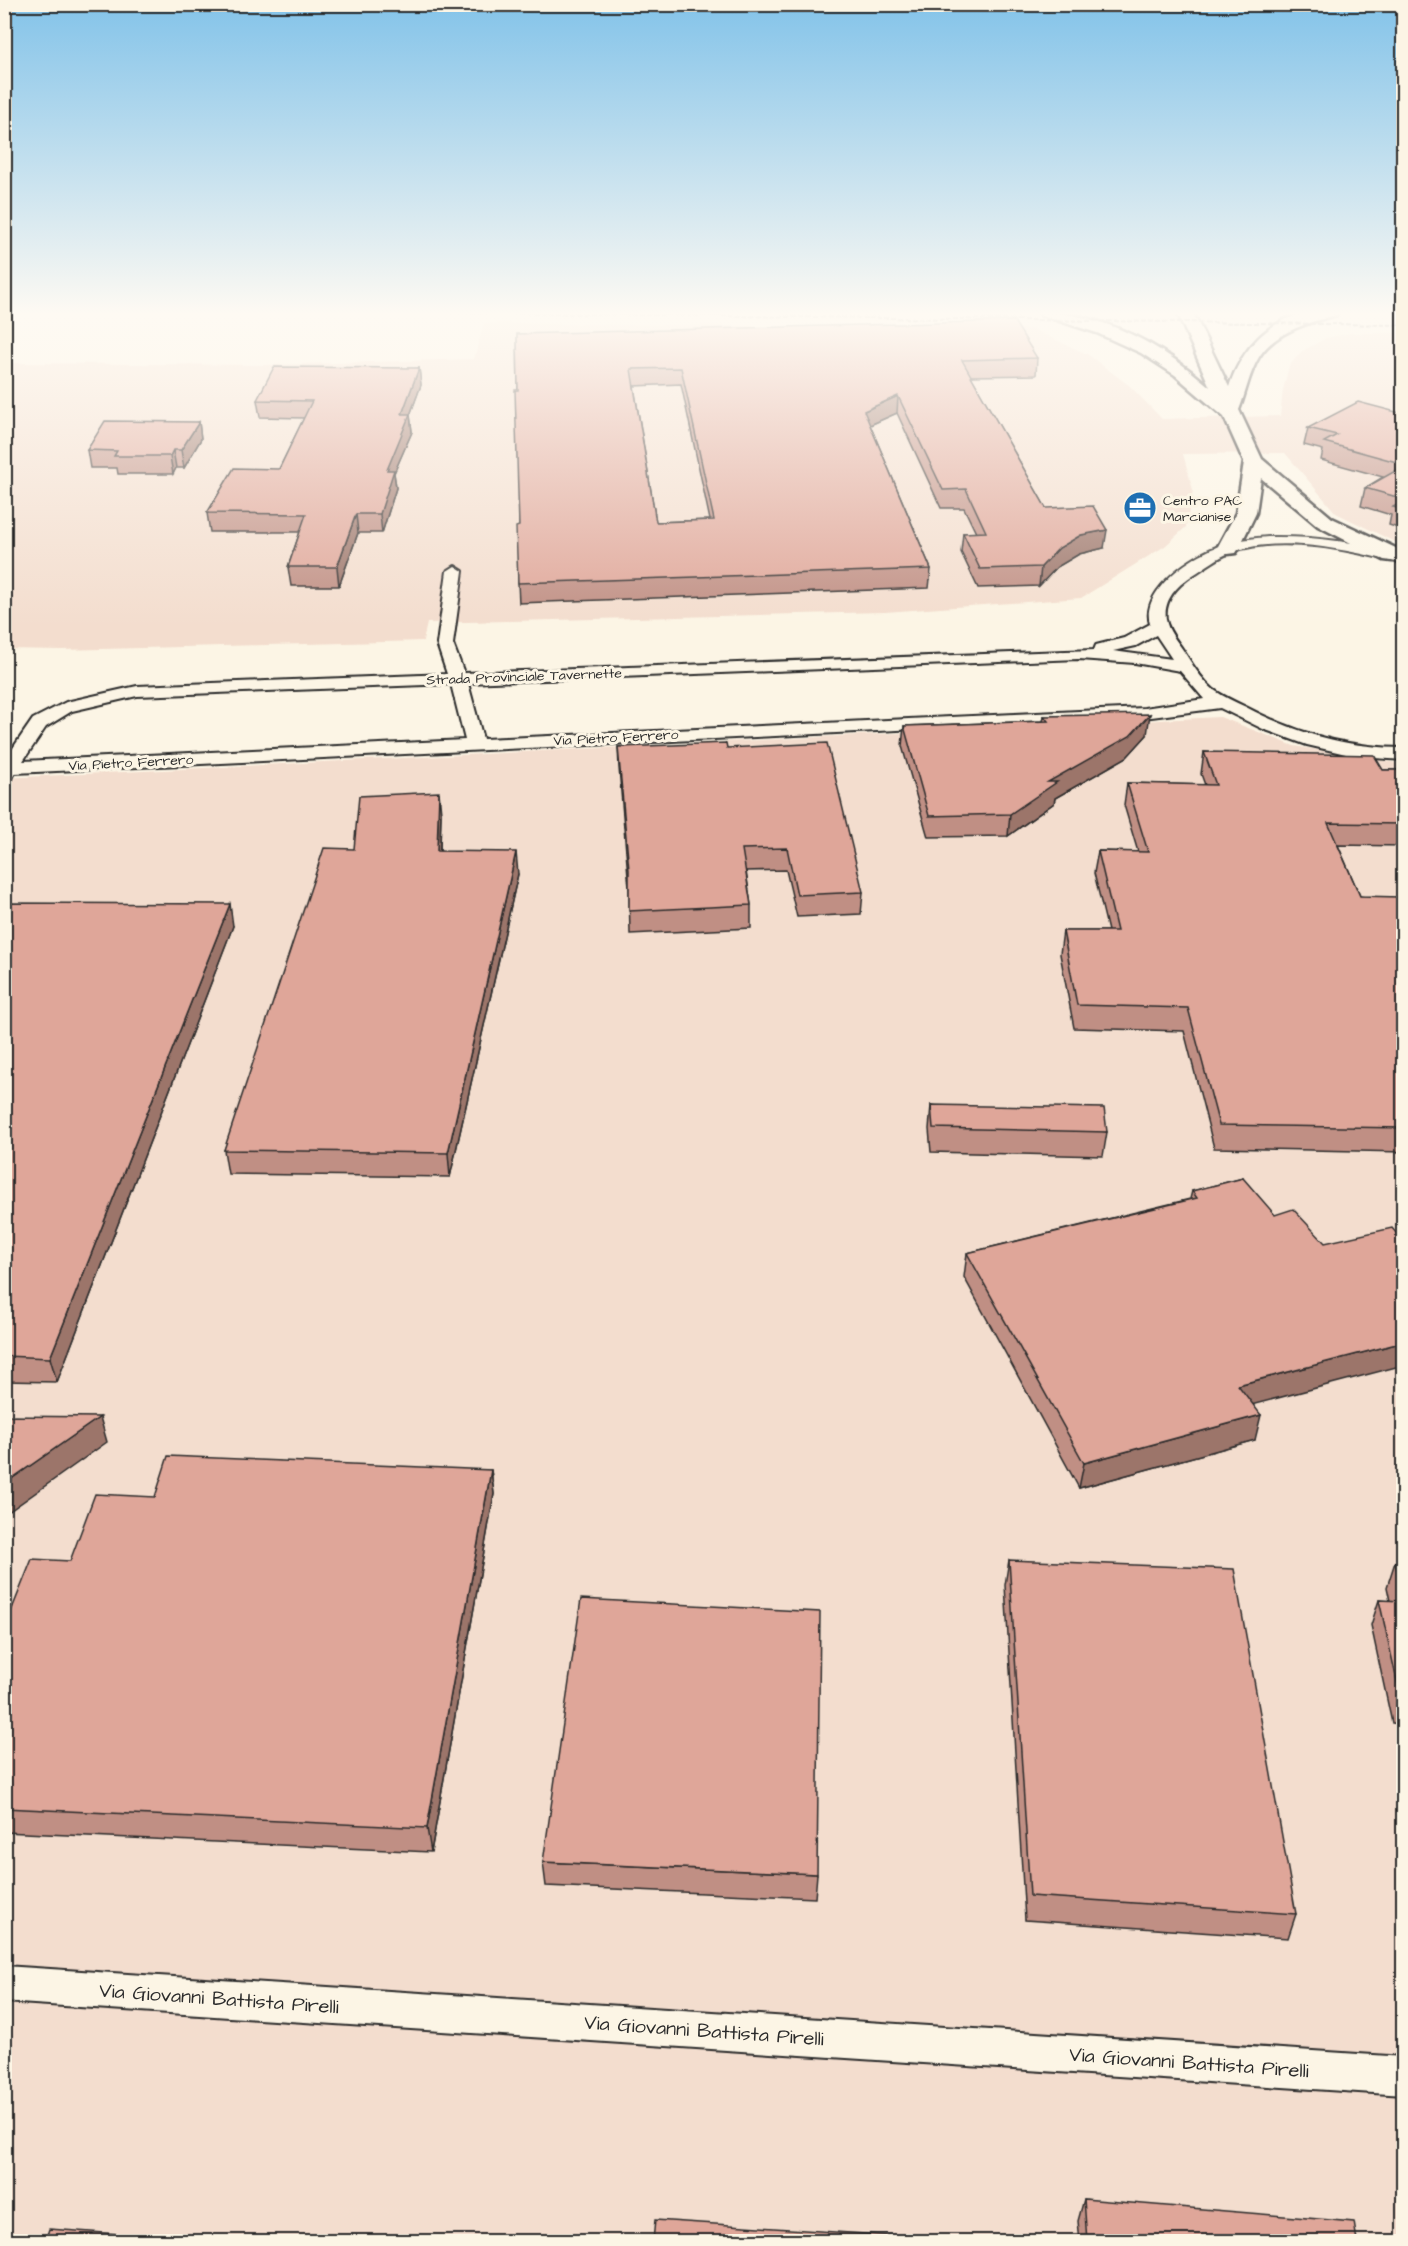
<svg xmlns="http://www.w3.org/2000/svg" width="1408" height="2246" font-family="'Architects Daughter',sans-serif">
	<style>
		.built { fill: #f3ddce }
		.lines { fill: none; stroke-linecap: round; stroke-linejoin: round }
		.street-casing { stroke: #2b2b2b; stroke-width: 4 }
		.highway-casing { stroke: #2b2b2b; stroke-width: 5 }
		.street { fill: #fcf5e5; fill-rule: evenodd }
		.highway { fill: #fcf5e5; fill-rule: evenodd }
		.rail { stroke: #2b2b2b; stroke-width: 2; stroke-dasharray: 5 2; stroke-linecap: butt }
		.wall { fill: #c08f84; stroke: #2b2b2b; stroke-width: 1.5; fill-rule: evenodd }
		.shaded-wall { fill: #9c746b; stroke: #2b2b2b; stroke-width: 1.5 }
		.building { fill: #dfa699; stroke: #2b2b2b; stroke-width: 1.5; fill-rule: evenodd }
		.labels { text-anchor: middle; stroke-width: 6; stroke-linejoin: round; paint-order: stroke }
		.far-poi-label { font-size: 14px; fill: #2b2b2b; stroke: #fcf5e5; text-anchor: start }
		.far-street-label { font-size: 14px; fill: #2b2b2b; stroke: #fcf5e5 }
		.near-street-label { font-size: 20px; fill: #2b2b2b; stroke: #fcf5e5 }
	</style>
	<rect width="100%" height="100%" fill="#fcf5e5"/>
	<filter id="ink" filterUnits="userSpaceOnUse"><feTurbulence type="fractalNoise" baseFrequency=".0167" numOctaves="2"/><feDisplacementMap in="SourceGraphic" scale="12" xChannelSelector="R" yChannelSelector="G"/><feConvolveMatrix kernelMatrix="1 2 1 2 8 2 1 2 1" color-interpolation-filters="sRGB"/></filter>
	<g filter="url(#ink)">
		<g class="built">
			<polygon points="484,323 1032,329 1087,354 1130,386 1162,419 1280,416 1283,390 1289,366 1301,352 1326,338 1351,333 1403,333 1403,546 1336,513 1285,453 1183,454 1193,490 1186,527 1165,546 1081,598 885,612 427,623 423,641 61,650 5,649 5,363 265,365 474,359"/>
			<polygon points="1220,717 1294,746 1403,764 1403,2241 5,2241 4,778"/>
		</g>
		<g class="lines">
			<g class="street-casing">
				<g id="street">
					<path d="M1268 537C1314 536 1359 542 1404 554V564C1353 551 1282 534 1232 552 1218 557 1206 567 1193 575 1178 585 1163 599 1166 619 1167 630 1177 641 1183 650 1192 664 1201 679 1214 690 1224 697 1235 702 1246 707 1295 733 1348 748 1404 748V760L1359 757 1307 745 1263 729 1220 708 1144 718 15 773 11 780 4 782V761L33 719 66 702 137 686 447 674 437 644 447 571 455 566 463 571 453 644 464 673 1094 650 1096 645 1124 638 1150 624C1140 590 1194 554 1222 545 1237 540 1253 538 1268 537ZM1156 635 1172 659 1113 651 1136 646ZM1079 659 1135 663 1180 671 1204 699 1144 708 483 739 468 683ZM451 684 465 740 23 761 46 727 72 711 137 696Z"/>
					<polygon points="4,1966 1404,2057 1404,2095 4,2002"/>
				</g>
			</g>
			<g class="highway-casing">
				<path id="highway" d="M1039 312C1103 312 1163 346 1210 387L1177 312H1193L1229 387C1241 350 1268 319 1310 312 1319 311 1329 312 1338 312L1336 315C1310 322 1274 332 1259 357 1249 373 1246 393 1239 410L1262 459 1332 518 1400 550 1403 555 1400 560 1392 561 1384 560 1318 526 1261 478 1256 513 1239 548 1236 553 1228 554 1220 553 1217 548 1236 513 1244 462 1224 417 1175 375 1141 353 1097 333 1041 315Z"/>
			</g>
			<use href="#street" class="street"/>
			<use href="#highway" class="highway"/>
			<polyline class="rail" points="442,312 1404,325"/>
		</g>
		<g class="wall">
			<path d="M517 334 1037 358 1036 375 971 376 1046 508 1104 548 1079 554 1057 567 1039 586 978 588 961 552 963 533H976L964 508H941L897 413 870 425 931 569 929 588 519 603 518 583 519 526 518 390ZM681 384 710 520 656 522 634 386Z"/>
			<polygon points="419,368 421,385 410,415 412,432 394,473 396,488 382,533 358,533 339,586 291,586 288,567 300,532 210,532 207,513 279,469 304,418 260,417 257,400"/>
			<polygon points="1404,414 1404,530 1389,525 1391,515 1361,506 1365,488 1383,477 1321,460 1323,450 1304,445 1308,428"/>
			<polygon points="199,422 201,439 184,468 176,468 173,474 118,474 117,468 90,468 87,450"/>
			<polygon points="1044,716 1147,735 1127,757 1055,798 1054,803 1008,836 928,837 902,746 904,726 1043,721"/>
			<polygon points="618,747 727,748 863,892 861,914 797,917 786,870 746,871 751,905 751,928 630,934 629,888 619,768"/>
			<polygon points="1204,752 1383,770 1404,770 1404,846 1338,845 1360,896 1404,904 1404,1152 1214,1148 1184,1031 1074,1028 1060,954 1063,931 1108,931 1094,873 1098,851 1138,852 1124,805 1127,783 1205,785 1201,774"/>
			<polygon points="441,813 440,851 518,874 450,1177 228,1174 224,1150 354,849"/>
			<polygon points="4,903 233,926 57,1382 4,1381"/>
			<polygon points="931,1105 1107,1132 1103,1156 931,1152 929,1129"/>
			<polygon points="1243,1178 1255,1440 1079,1488 964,1277 967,1253 1190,1199 1192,1191"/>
			<polygon points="491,1470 494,1494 431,1852 4,1832 4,1629 70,1561 155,1497"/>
			<polygon points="1009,1560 1296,1914 1288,1938 1025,1920 1005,1585"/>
			<polygon points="1395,1562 1404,1563 1404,1724 1392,1723 1371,1625 1379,1600 1390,1601 1387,1587"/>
			<polygon points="543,1862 817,1874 815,1898 546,1886"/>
			<polygon points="1084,2199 1357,2241 1080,2241 1078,2221"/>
		</g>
		<g class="shaded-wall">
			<polygon points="419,368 421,385 410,415 412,432 394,473 396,488 382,533 380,514 387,470 402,414"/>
			<polygon points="898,396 897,413 863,428 864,411"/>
			<polygon points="199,422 201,439 184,468 181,450"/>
			<polygon points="173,450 176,468 173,474 170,456"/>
			<polygon points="356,514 358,533 339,586 337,567"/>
			<polygon points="1107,530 1104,548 1079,554 1057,567 1039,586 1041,567 1059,548 1081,535"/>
			<polygon points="1150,714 1147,735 1127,757 1055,798 1054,803 1008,836 1010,814 1048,782"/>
			<polygon points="439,792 441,813 439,872 437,851"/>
			<polygon points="516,852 518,874 450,1177 448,1153"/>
			<polygon points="230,904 233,926 57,1382 50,1358"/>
			<polygon points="1404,1342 1404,1365 1232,1410 1238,1385"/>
			<polygon points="1261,1415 1255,1440 1079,1488 1084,1463"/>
			<polygon points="100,1417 107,1442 4,1515 4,1484"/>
			<polygon points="491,1470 494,1494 431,1852 427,1828"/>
		</g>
		<g class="building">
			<path d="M1014 321 1037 358 962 360 1046 508 1093 506 1107 530 1081 535 1059 548 1041 567 980 569 963 533 986 532 966 489 943 490 898 396 864 411 931 569 518 583 516 527 519 526 515 390H518L517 334ZM681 368 714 520 656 522 631 369Z"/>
			<polygon points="274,367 419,368 402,414 410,414 387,470 394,470 380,514 356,514 337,567 288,567 306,514 207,513 234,468 279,469 312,401 257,400"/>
			<polygon points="1358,402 1404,414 1404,464 1324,442 1337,435 1308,428"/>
			<polygon points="105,421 199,422 181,450 173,450 170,456 114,456 117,451 87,450"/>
			<polygon points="1404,466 1404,499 1365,488"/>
			<polygon points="1404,501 1404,510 1393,507"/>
			<polygon points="1150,714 1130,736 1048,782 1057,782 1010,814 929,816 904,726 1048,721 1044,716"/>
			<polygon points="726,743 727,748 827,743 863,892 797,895 787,848 742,849 751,905 629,911 629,870 618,747"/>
			<polygon points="1204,752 1374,755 1383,770 1404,770 1404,824 1328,823 1360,896 1400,897 1404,904 1404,1128 1219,1125 1188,1008 1077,1005 1063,931 1117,931 1098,851 1148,852 1127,783 1216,785"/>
			<polygon points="439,792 437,851 516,852 448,1153 224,1150 324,848 354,849 359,796"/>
			<polygon points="4,903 230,904 50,1358 4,1356"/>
			<polygon points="931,1105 1104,1108 1107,1132 933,1128"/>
			<polygon points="1243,1178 1275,1215 1293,1209 1325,1243 1392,1228 1404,1242 1404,1342 1238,1385 1261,1415 1084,1463 967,1253 1197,1198 1192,1191"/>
			<polygon points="4,1416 100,1417 4,1484"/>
			<polygon points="168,1456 491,1470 427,1828 4,1808 4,1629 32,1559 70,1561 95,1494 155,1497"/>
			<polygon points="1009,1560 1234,1569 1296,1914 1030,1896"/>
			<polygon points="1395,1562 1404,1563 1404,1597"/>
			<polygon points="581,1599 820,1612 817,1874 543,1862"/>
			<polygon points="1379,1600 1404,1601 1404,1699 1401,1699"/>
			<polygon points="1084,2199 1354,2222 1357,2241 1087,2241"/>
			<polygon points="655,2220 956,2240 956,2241 653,2241"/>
			<polygon points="49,2229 216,2241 45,2241"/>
		</g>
	</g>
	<linearGradient id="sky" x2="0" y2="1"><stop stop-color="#83c3e9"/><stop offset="0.5" stop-color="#fefaf3"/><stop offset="1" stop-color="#fefaf3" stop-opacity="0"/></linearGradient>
	<rect width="1408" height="627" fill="url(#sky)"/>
	<defs>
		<g id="office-disc" transform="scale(1.725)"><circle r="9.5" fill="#1f6fb2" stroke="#fcf5e5"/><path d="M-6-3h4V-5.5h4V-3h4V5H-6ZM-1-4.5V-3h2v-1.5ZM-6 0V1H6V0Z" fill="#fff"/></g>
	</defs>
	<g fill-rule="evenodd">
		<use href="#office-disc" x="1140" y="508"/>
	</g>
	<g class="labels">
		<g class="far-poi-label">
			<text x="1163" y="505">Centro PAC<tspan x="1163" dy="16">Marcianise</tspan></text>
		</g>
		<g class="far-street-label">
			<text transform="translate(524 676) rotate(-2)" y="5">Strada Provinciale Tavernette</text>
			<text transform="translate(616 737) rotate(-3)" y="5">Via Pietro Ferrero</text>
			<text transform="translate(131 762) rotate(-3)" y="5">Via Pietro Ferrero</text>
		</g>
		<g class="near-street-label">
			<text transform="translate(219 1998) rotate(4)" y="7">Via Giovanni Battista Pirelli</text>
			<text transform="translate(704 2030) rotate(4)" y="7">Via Giovanni Battista Pirelli</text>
			<text transform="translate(1189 2062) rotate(4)" y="7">Via Giovanni Battista Pirelli</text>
		</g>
	</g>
	<rect width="1408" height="2246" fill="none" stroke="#fcf5e5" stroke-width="24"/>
	<rect x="12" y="12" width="1384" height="2222" fill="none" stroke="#2b2b2b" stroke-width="2" filter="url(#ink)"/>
</svg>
